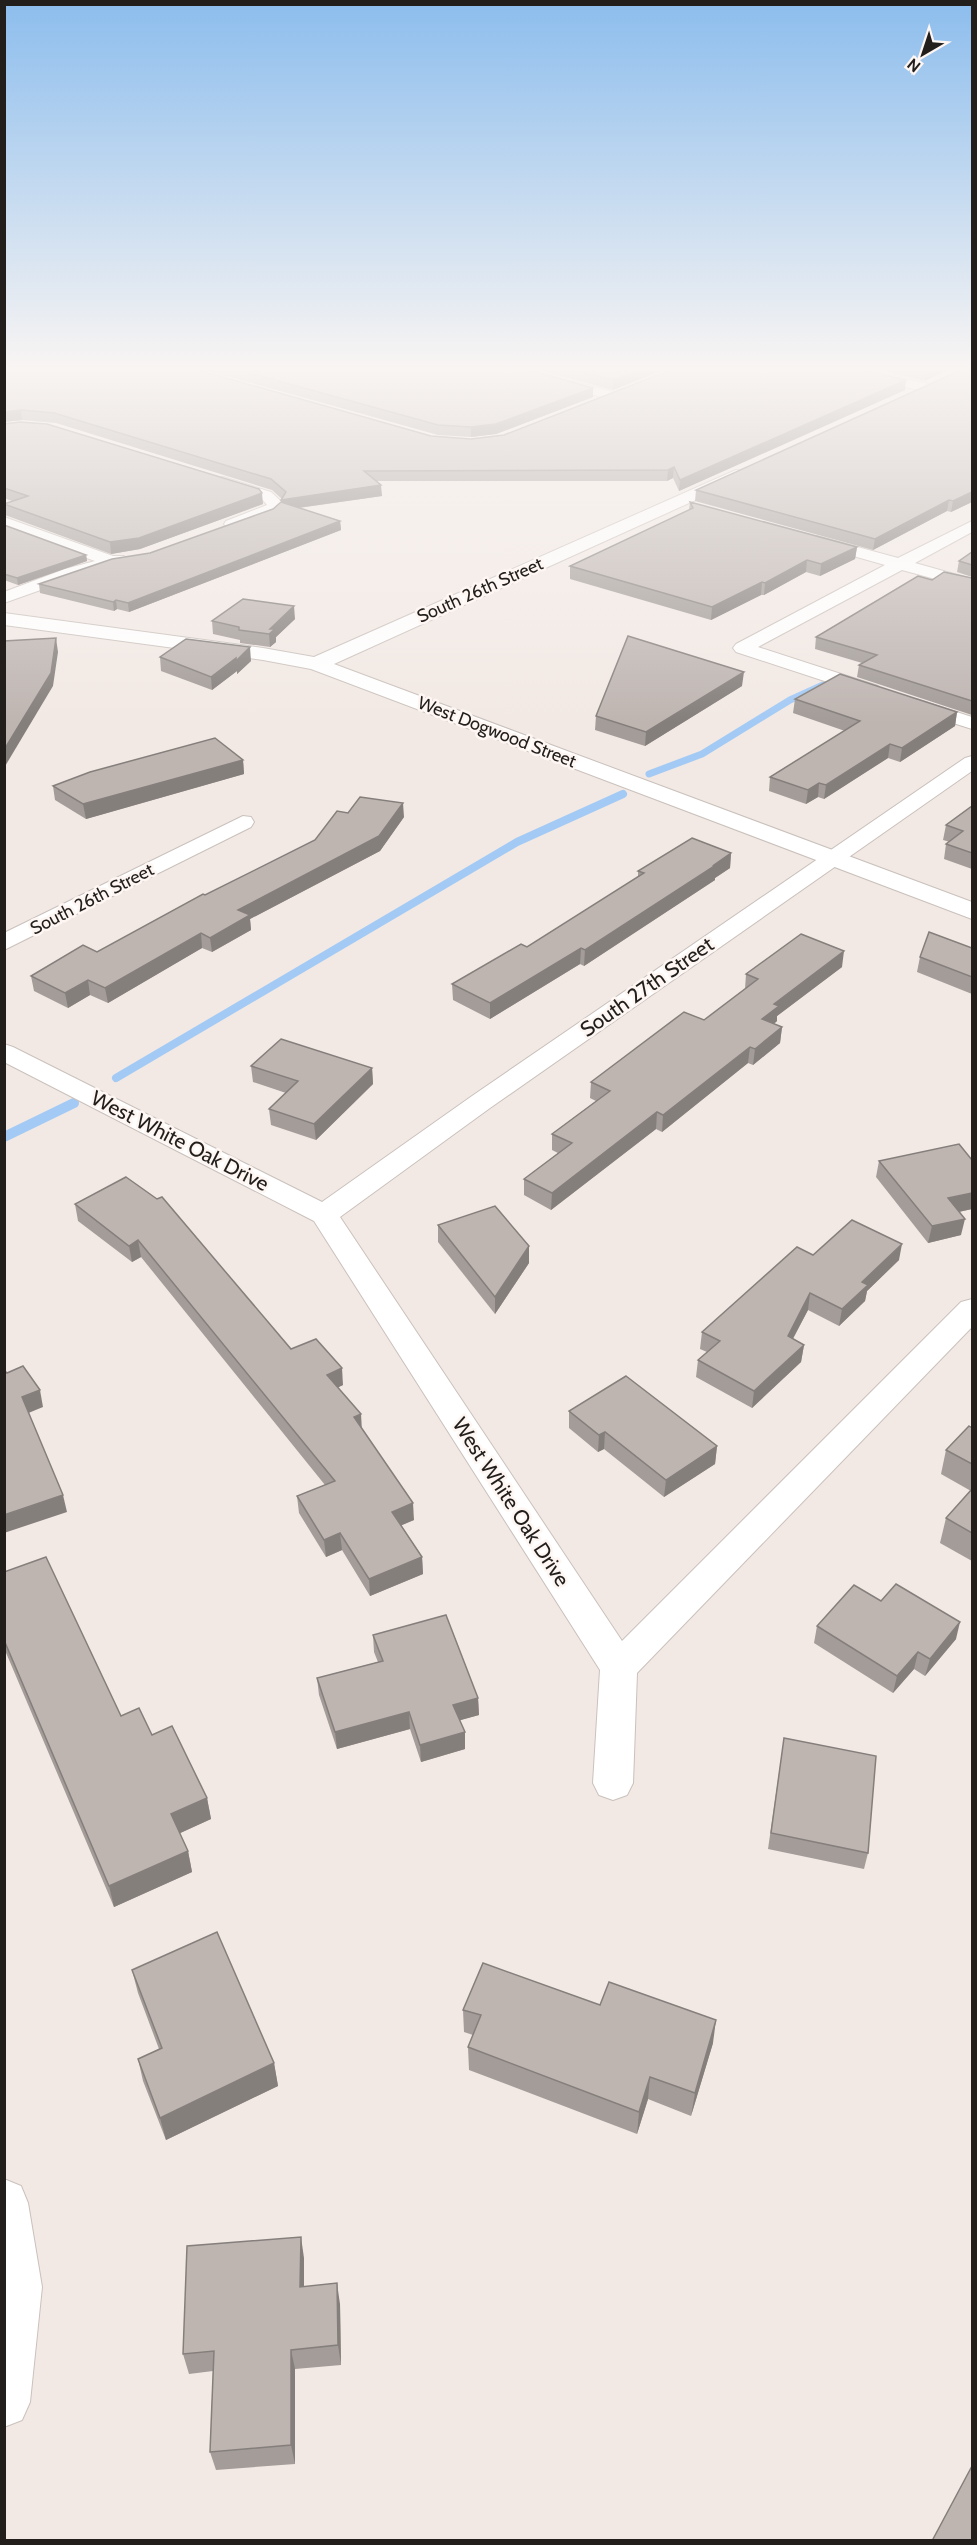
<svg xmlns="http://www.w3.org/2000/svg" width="977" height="2545" font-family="Cabin,sans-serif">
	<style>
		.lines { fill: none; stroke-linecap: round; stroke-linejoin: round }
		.stream-far2 { stroke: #a3caf5; stroke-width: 7 }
		.stream-far1 { stroke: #a3caf5; stroke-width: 8 }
		.stream { stroke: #a3caf5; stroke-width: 10 }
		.street-casing { stroke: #cac1bc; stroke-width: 2 }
		.secondary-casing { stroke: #cac1bc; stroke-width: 2 }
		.street { fill: #fff; fill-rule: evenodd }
		.secondary { fill: #fff; fill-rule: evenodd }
		.wall { fill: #a39c98 }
		.shaded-wall { fill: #857f7c }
		.building { fill: #beb5b1; stroke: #857f7c; stroke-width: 1.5 }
		.labels { text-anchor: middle; stroke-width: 5; stroke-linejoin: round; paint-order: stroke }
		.far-street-label { font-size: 18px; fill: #211e1c; stroke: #fef6f2 }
		.street-label { font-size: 21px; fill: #211e1c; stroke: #fef6f2 }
	</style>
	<rect width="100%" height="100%" fill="#f2e9e4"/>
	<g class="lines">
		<polyline class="stream-far2" points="649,774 702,754 790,700 823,685"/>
		<polyline class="stream-far1" points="116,1078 517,842 623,794"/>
		<polyline class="stream" points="4,1137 74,1103"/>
		<g class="street-casing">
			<g id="street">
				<polygon points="488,366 512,366 618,393 620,396 613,400"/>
				<path d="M223 477 271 492 285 505C276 516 240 531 226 527L224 524 226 521 267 505 261 498 218 485 215 482 218 479Z"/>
				<polygon points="4,517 113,556 124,556 126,560 124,564 77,577 4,603 4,592 65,569 95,561 4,528"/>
				<polygon points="972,521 972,532 915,563 972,579 972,589 902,570 758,647 878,686 881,690 878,694 864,694 736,652 733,648 736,644 885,565 811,544 809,541 811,538 817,536 898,558"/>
				<polygon points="916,699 972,717 972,729 909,709 906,705 909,701"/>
				<polygon points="972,756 972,771 490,1108 340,1217 622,1641 961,1302 972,1299 972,1327 637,1673 633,1783 627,1795 613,1800 599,1795 593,1783 600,1670 314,1221 4,1062 4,1044 13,1047 322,1202 472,1096 965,758"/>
				<polygon points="243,816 251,817 254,822 251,827 4,950 4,933"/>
				<polygon points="4,2179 21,2186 28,2203 42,2287 30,2402 22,2420 4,2427"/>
			</g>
		</g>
		<g class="secondary-casing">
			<g id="secondary">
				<polygon points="822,366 851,366 933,385 935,388 928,392 829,370"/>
				<polygon points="736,470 742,471 744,475 742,479 334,664 972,902 972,919 311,669 263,660 4,625 4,613 263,648 314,657"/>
			</g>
		</g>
		<use href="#street" class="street"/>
		<use href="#secondary" class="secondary"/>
	</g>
	<g class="wall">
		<polygon points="4,366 431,436 471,439 905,390 679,491 673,478 667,481 376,481 382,496 299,508 340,521 341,530 129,612 117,609 114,611 40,593 39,584 150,553 273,509 281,503 282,499 272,490 56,423 22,420 4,422"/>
		<polygon points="190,366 516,366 593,388 593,397 496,434 471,437 438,435"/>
		<polygon points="523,366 673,366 613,390"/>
		<polygon points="863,366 955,366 925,381"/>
		<polygon points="4,424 263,504 140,549 111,554 5,515 4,504 12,501 4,498"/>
		<polygon points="696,490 972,502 951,512 947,511 873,550 695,501"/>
		<polygon points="690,502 857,547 855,559 820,576 806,572 764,595 761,595 711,620 570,579 570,566 689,510"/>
		<polygon points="4,525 86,555 87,561 18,585 4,580"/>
		<polygon points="972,552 972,577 957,572 959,561"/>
		<polygon points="972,578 972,715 857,677 859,665 862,663 815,649 816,637 932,580"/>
		<polygon points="295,619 276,637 276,642 270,647 240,643 240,640 213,634 212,621"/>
		<polygon points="160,657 251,661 237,674 237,671 212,690 161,671"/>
		<polygon points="742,686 645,746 595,730 596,716"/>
		<polygon points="795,699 957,712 955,726 900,762 888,758 824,799 818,797 806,804 769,791 770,777 845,731 793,713"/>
		<polygon points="243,760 244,774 86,819 55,800 53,786"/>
		<polygon points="972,806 972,869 944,859 946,844 950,842 943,840 946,825"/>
		<polygon points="348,813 404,817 380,851 250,919 251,930 212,952 202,948 108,1003 90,995 68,1008 34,991 31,976 97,952 205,895 315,840"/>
		<polygon points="731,853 730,868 715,878 715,880 584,966 580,964 490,1019 453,1000 452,984 527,947 638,877 638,871"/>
		<polygon points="972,948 972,994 917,972 920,957"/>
		<polygon points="842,967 777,1016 777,1021 774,1024 782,1027 780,1043 753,1065 748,1063 662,1132 656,1129 551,1210 524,1195 524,1179 558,1153 552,1150 552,1134 596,1101 590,1098 591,1082 704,1020 745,989 746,974"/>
		<polygon points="251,1066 372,1068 373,1084 316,1140 271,1125 269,1109 286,1093 253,1082"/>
		<polygon points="879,1161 972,1209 959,1212 961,1235 928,1243 876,1177"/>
		<polygon points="126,1177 291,1349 343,1385 338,1387 414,1520 401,1525 422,1557 423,1574 370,1596 342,1550 326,1557 299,1513 297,1496 325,1485 141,1257 132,1262 78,1221 75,1204"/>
		<polygon points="438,1225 529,1263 495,1314 438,1242"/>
		<polygon points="813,1255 899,1260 867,1291 865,1301 839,1326 808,1310 793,1339 804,1345 801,1362 752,1408 696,1377 698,1360 707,1352 700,1349 702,1332"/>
		<polygon points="569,1411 717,1446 715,1464 664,1497 604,1449 598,1452 569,1428"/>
		<polygon points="972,1428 972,1561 940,1543 946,1518 971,1491 941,1474 946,1450"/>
		<polygon points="4,1572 121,1716 152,1735 207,1798 211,1819 180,1833 188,1851 192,1872 114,1907 4,1648"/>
		<polygon points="881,1601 956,1639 925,1676 914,1669 893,1693 814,1643 817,1626"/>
		<polygon points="373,1635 478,1698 479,1715 460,1720 465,1749 421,1762 410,1729 337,1749 319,1695 317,1678 378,1662 374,1652"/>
		<polygon points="784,1738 868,1853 864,1869 768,1849"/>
		<polygon points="132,1970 274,2063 278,2086 166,2140 143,2081 138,2059 159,2049 138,1993"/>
		<polygon points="600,2005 713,2043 691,2116 648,2099 637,2134 469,2070 468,2047 473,2035 464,2032 463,2010"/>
		<polygon points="304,2258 304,2287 340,2304 341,2365 295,2369 295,2464 216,2470 210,2452 213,2371 189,2374 183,2354"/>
	</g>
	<g class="shaded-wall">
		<polygon points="649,366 673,366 613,390 613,380"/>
		<polygon points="936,366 955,366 925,381 926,371"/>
		<polygon points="906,380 905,390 679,491 680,480"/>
		<polygon points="593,388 593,397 496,434 471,437 471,427"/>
		<polygon points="21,410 22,420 4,422 4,412"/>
		<polygon points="674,467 673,478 667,481 668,470"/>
		<polygon points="381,485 382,496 282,510 281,500"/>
		<polygon points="972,492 972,502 951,512 953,501"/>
		<polygon points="262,493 263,504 140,549 111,554 110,542"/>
		<polygon points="949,500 947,511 873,550 875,539"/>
		<polygon points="340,521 341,530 129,612 128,603"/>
		<polygon points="857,547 855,559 820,576 821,564"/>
		<polygon points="86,555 87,561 18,585 17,578"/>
		<polygon points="807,560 806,572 764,595 765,583"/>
		<polygon points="762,582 761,595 711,620 712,607"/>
		<polygon points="116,600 117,609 114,611 113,602"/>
		<polygon points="294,606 295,619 276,637 276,642 270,647 269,634 270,629"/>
		<polygon points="56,638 58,652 53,686 4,768 4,750"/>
		<polygon points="250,647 251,661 237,674 237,671 212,690 211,677"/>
		<polygon points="744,672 742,686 645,746 646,732"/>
		<polygon points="957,712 955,726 900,762 902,748"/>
		<polygon points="890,744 888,758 824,799 826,785"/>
		<polygon points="243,760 244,774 86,819 83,804"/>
		<polygon points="819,783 818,797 806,804 808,790"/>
		<polygon points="403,803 404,817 380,851 250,919 251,930 212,952 210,938 238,910"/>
		<polygon points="731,853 730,868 715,878 715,880 584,966 585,950"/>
		<polygon points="201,933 202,948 108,1003 105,988"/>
		<polygon points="581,948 580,964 490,1019 490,1003"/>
		<polygon points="844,951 842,967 777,1016 777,1021 760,1035 762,1019 774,1004"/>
		<polygon points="88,980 90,995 68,1008 65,993"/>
		<polygon points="782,1027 780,1043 753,1065 755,1049"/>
		<polygon points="750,1047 748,1063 662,1132 663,1115"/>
		<polygon points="372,1068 373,1084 316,1140 314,1124"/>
		<polygon points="657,1112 656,1129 551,1210 552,1193"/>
		<polygon points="972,1193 972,1209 944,1215 948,1198"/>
		<polygon points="965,1219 961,1235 928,1243 932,1226"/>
		<polygon points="138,1240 141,1257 132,1262 129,1246"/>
		<polygon points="902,1244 899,1260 867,1291 865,1301 839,1326 842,1309 862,1282"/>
		<polygon points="529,1246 529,1263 495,1314 495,1297"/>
		<polygon points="810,1293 808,1310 785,1353 788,1336"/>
		<polygon points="804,1345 801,1362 752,1408 754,1391"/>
		<polygon points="342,1368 343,1385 329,1392 327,1375"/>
		<polygon points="40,1390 43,1407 26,1414 22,1397"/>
		<polygon points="361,1414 362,1431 354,1417"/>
		<polygon points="605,1432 604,1449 598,1452 599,1435"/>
		<polygon points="717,1446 715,1464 664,1497 666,1480"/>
		<polygon points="63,1495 67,1512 4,1533 4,1515"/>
		<polygon points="413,1503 414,1520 393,1529 392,1512"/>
		<polygon points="340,1533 342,1550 326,1557 324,1540"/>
		<polygon points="422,1557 423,1574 370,1596 369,1579"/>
		<polygon points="960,1622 956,1639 925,1676 930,1659"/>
		<polygon points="918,1652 914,1669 893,1693 897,1676"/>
		<polygon points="478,1698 479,1715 454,1722 453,1705"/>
		<polygon points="409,1712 410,1729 337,1749 335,1732"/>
		<polygon points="465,1732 465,1749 421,1762 420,1745"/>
		<polygon points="207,1798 211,1819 176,1835 171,1814"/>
		<polygon points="188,1851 192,1872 114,1907 109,1886"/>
		<polygon points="716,2020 713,2043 691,2116 695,2093"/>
		<polygon points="274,2063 278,2086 166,2140 160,2118"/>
		<polygon points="650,2077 648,2099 637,2134 639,2112"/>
		<polygon points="301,2237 304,2258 304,2307 300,2287"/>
		<polygon points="337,2283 340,2304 341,2365 338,2345"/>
		<polygon points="291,2350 295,2369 295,2464 291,2445"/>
	</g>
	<g class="building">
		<polygon points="4,366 184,366 431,436 471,439 504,435 681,366 846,366 906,380 680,480 674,467 668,470 364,471 381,485 281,500 286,492 271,479 54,413 21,410 4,412"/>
		<polygon points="224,366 516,366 593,388 496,424 471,427 438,425"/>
		<polygon points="560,366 649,366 613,380"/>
		<polygon points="906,366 936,366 926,371"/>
		<polygon points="970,366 972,366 972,492 953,501 949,500 875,539 696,490"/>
		<polygon points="20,422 47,424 259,489 262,493 139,538 110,542 4,504 28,496 4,488 4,424"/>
		<polygon points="281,502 340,521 128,603 116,600 113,602 39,584 112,559 150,553 273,509"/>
		<polygon points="690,502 857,547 821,564 807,560 765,583 762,582 712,607 570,566 693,508"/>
		<polygon points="4,525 86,555 17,578 4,574"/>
		<polygon points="972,552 972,565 959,561"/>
		<polygon points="944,572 972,578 972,701 859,665 877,655 816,637 918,576 932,580"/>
		<polygon points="243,599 294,606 270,629 275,629 269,634 239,630 239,627 212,621"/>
		<polygon points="628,636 744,672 646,732 596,716"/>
		<polygon points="56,638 51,673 4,750 4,641"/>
		<polygon points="186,639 250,647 236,661 236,658 211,677 160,657"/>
		<polygon points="840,674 957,712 902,748 890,744 826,785 819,783 808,790 770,777 860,721 795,699"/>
		<polygon points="215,738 243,760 83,804 53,786 90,772"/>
		<polygon points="360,797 403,803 379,836 238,910 250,915 210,938 201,933 105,988 88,980 65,993 31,976 83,945 97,952 203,894 205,895 315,840 337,811 348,813"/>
		<polygon points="972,806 972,853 946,844 963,831 946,825"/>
		<polygon points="692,838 731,853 714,865 716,865 585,950 581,948 490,1003 452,984 521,944 527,947 644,873 638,871"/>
		<polygon points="929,932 972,948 972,977 920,957"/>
		<polygon points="801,934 844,951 774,1004 779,1006 762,1019 782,1027 755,1049 750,1047 663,1115 657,1112 552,1193 524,1179 572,1143 552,1134 610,1091 591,1082 684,1012 704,1020 758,979 746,974"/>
		<polygon points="281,1039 372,1068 314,1124 269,1109 298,1081 251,1066"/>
		<polygon points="959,1144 972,1160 972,1193 948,1198 965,1219 932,1226 879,1161"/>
		<polygon points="126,1177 157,1199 162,1197 291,1349 316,1339 342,1368 327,1375 361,1414 354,1417 413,1503 392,1512 422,1557 369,1579 340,1533 324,1540 297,1496 335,1481 138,1240 129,1246 75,1204"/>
		<polygon points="495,1206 529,1246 495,1297 438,1225"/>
		<polygon points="852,1220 902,1244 862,1282 868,1285 842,1309 810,1293 788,1336 804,1345 754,1391 698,1360 720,1341 702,1332 797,1247 813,1255"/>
		<polygon points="23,1366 40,1390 22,1397 63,1495 4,1515 4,1370 7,1373"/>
		<polygon points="626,1376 717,1446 666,1480 605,1432 599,1435 569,1411"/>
		<polygon points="969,1426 972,1428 972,1464 946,1450"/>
		<polygon points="972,1489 972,1533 946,1518"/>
		<polygon points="46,1557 121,1716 139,1708 152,1735 172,1726 207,1798 171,1814 188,1851 109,1886 4,1640 4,1572"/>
		<polygon points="896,1584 960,1622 930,1659 918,1652 897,1676 817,1626 854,1585 881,1601"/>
		<polygon points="446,1615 478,1698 453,1705 465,1732 420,1745 409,1712 335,1732 317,1678 383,1661 373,1635"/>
		<polygon points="784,1738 876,1756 868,1853 771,1833"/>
		<polygon points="217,1932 274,2063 160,2118 138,2059 162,2048 132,1970"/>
		<polygon points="483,1963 600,2005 609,1982 716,2020 695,2093 650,2077 639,2112 468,2047 481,2015 463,2010"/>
		<polygon points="301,2237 300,2287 337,2283 338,2345 291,2350 291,2445 210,2452 214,2351 183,2354 187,2246"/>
		<polygon points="972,2466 972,2541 932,2541"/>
	</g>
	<linearGradient id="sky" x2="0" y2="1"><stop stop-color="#8cbded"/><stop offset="0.51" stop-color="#f9f5f3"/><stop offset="1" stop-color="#f9f5f3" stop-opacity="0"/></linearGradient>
	<rect width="977" height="723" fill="url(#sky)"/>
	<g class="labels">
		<g class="far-street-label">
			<text transform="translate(480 590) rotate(-24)" y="6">South 26th Street</text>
			<text transform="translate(497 732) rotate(21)" y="6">West Dogwood Street</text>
			<text transform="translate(92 899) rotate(-27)" y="6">South 26th Street</text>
		</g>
		<g class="street-label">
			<text transform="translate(647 987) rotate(-35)" y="7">South 27th Street</text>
			<text transform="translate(180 1141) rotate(27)" y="7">West White Oak Drive</text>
			<text transform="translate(511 1502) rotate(57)" y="7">West White Oak Drive</text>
		</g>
	</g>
	<rect width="977" height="2545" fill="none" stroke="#211e1c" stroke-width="12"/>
	<g transform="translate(923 54) rotate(219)" stroke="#fef6f2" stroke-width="4.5" paint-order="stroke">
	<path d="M0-4.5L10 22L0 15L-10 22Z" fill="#211e1c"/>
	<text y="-9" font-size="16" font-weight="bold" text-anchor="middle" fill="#211e1c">N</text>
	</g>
</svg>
